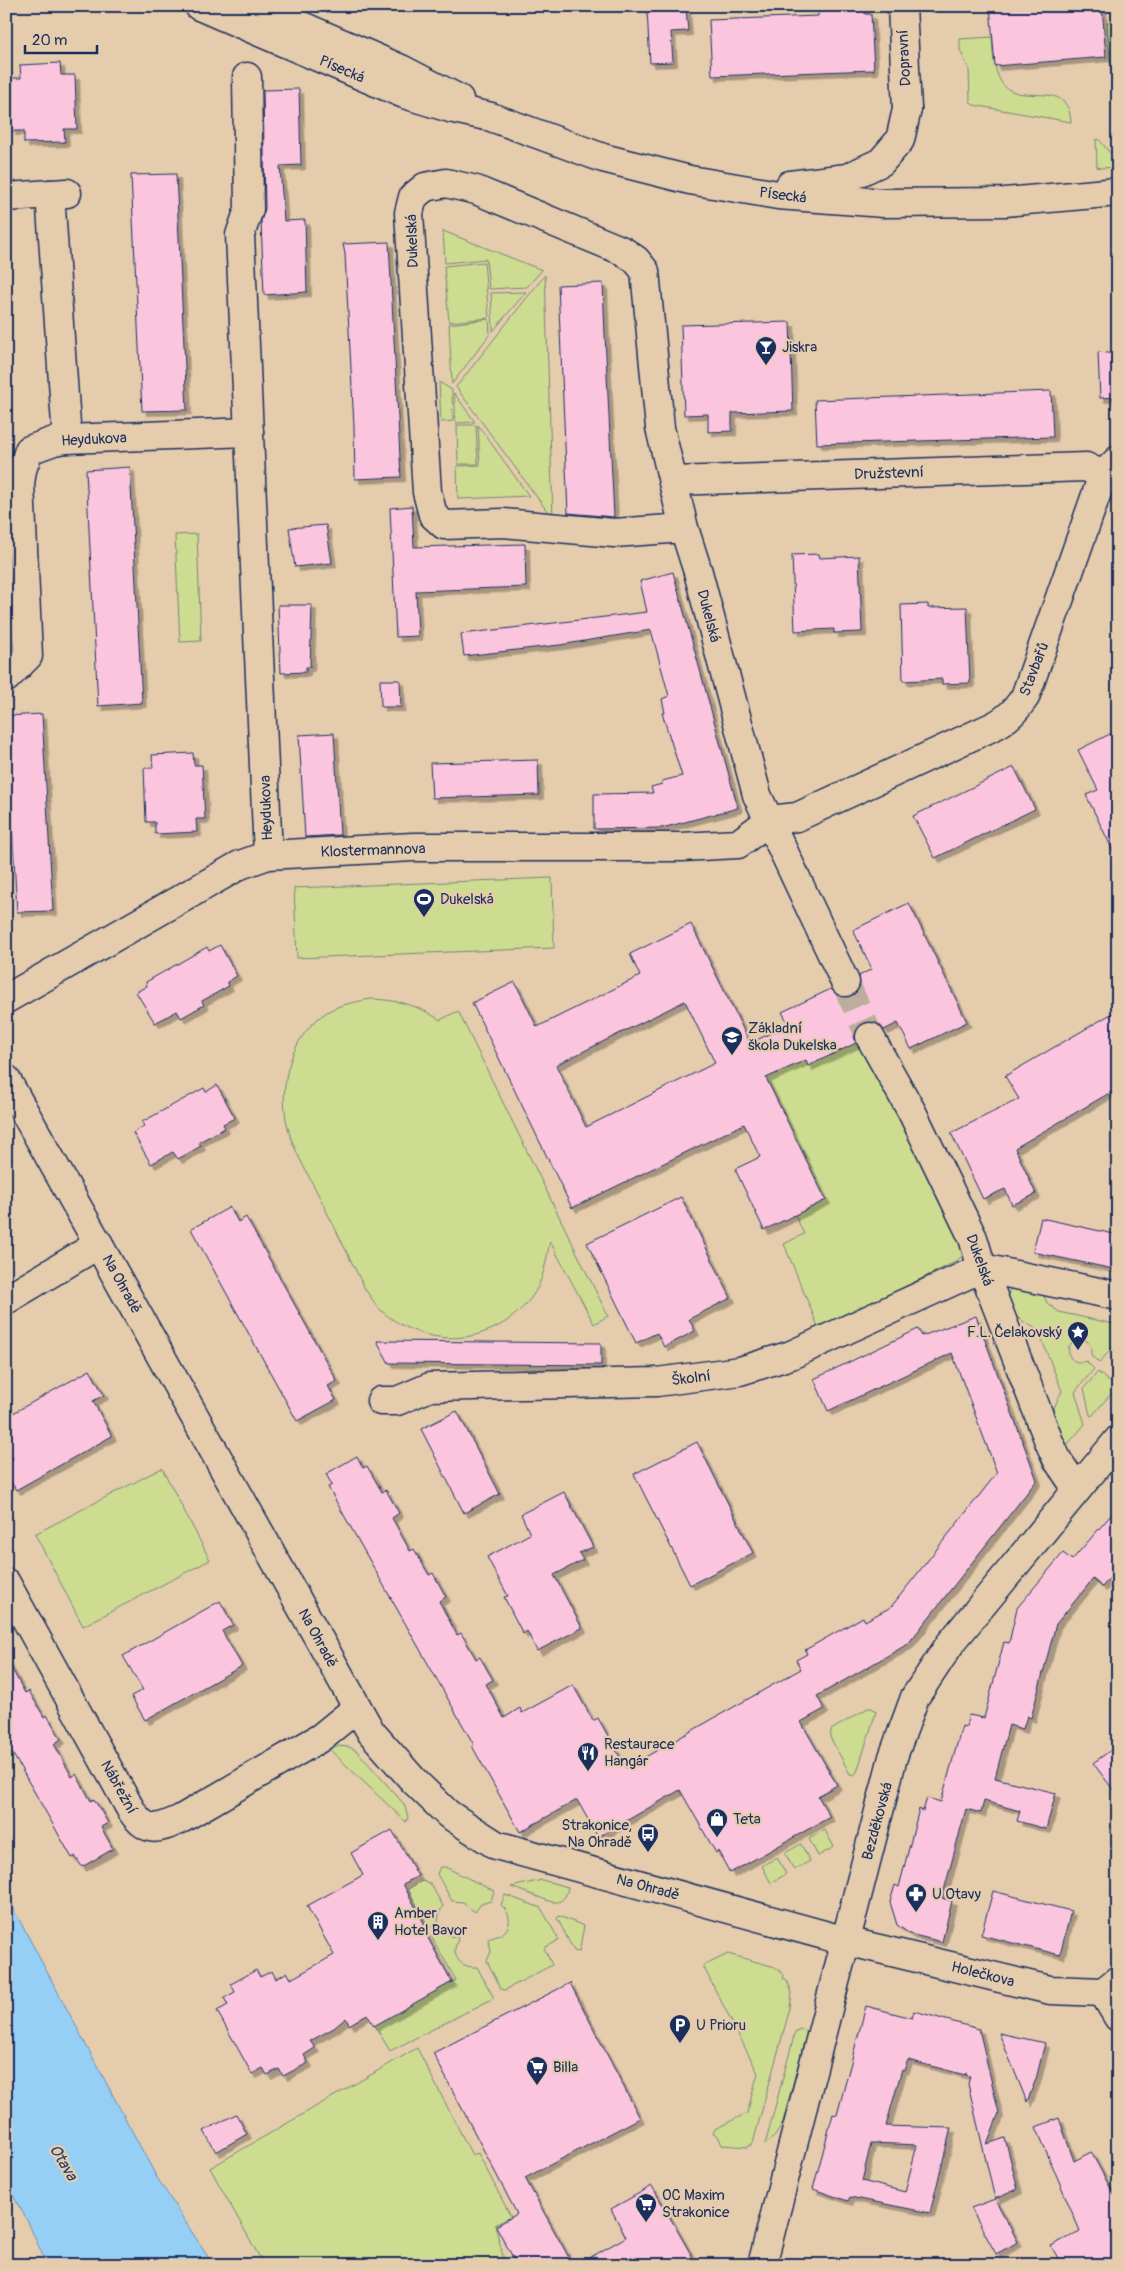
<svg xmlns="http://www.w3.org/2000/svg" width="1124" height="2271" font-family="Pangolin,sans-serif">
	<style>
		.green { fill: #cddc90; stroke: #748677 }
		.water { fill: #96cff5; stroke: #658fb9 }
		.building { fill: #fcc5de; stroke: #1b2f5e; fill-rule: evenodd; filter: url(#shadow) }
		.lines { fill: none; stroke-linecap: round; stroke-linejoin: round }
		.minor-tunnel { stroke: #bdad9d; stroke-width: 28; stroke-dasharray: 28 14; stroke-linecap: butt }
		.minor-casing { stroke: #1b2f5e; stroke-width: 31 }
		.major-casing { stroke: #1b2f5e; stroke-width: 31 }
		.minor { stroke: #e5ccad; stroke-width: 28 }
		.major { stroke: #e5ccad; stroke-width: 28 }
		.labels { text-anchor: middle; stroke-width: 4.5; stroke-linejoin: round; paint-order: stroke }
		.street-label { font-size: 15px; fill: #1b2f5e; stroke: #e5ccad }
		.poi-label { font-size: 15px; fill: #1b2f5e; stroke: #e5ccad; text-anchor: start }
		.water-label { font-size: 16px; font-style: italic; fill: #273f6d; stroke: #e5ccad }
	</style>
	<defs>
		<filter id="shadow"><feDropShadow dx="4.5" dy="4.5" stdDeviation="0" flood-color="#0004"/></filter>
	</defs>
	<rect width="100%" height="100%" fill="#e5ccad"/>
	<filter id="ink" filterUnits="userSpaceOnUse"><feTurbulence type="fractalNoise" baseFrequency=".02" numOctaves="2"/><feDisplacementMap in="SourceGraphic" scale="10" xChannelSelector="R" yChannelSelector="G"/><feConvolveMatrix kernelMatrix="1 2 1 2 8 2 1 2 1" color-interpolation-filters="sRGB"/></filter>
	<g filter="url(#ink)">
		<g class="green">
			<polygon points="1107,22 1118,22 1118,69 1111,70"/>
			<path d="M992 37C993 51 993 67 1000 80 1016 111 1068 74 1071 122L973 105 970 101 969 69 960 50V39Z"/>
			<polygon points="1099,139 1109,152 1118,158 1118,167 1101,168 1097,167 1096,140"/>
			<polygon points="443,231 542,270 527,287 489,289 486,259 445,263"/>
			<polygon points="484,262 489,318 449,322 444,266"/>
			<polygon points="545,275 553,519 456,387"/>
			<polygon points="526,292 493,331 491,293"/>
			<polygon points="489,319 490,334 452,384 449,324"/>
			<polygon points="439,382 452,390 453,421 441,422"/>
			<polygon points="454,393 475,422 456,423"/>
			<polygon points="457,425 476,425 478,464 458,464"/>
			<polygon points="478,425 529,496 458,499 457,466 480,465"/>
			<polygon points="197,534 201,641 180,642 175,535"/>
			<polygon points="552,878 554,948 297,958 294,888"/>
			<path d="M371 999C397 1000 418 1005 440 1020L458 1011 608 1316 594 1324 550 1241C546 1260 544 1281 531 1298 495 1345 430 1351 384 1313 376 1307 371 1297 365 1289 349 1256 332 1223 316 1190 305 1169 292 1147 287 1124 278 1084 291 1035 327 1012 340 1004 356 1002 371 999Z"/>
			<polygon points="866,1038 968,1244 965,1254 955,1262 819,1329 784,1244 804,1234 795,1215 826,1200 766,1078 806,1060 809,1065"/>
			<path d="M1012 1287 1043 1294 1047 1303 1059 1312 1118 1325V1341L1099 1363 1091 1355V1346L1086 1340 1076 1339 1069 1346C1067 1358 1074 1365 1086 1361L1094 1369 1075 1392 1085 1424 1068 1444C1044 1426 1050 1415 1062 1391L1038 1330 1013 1315 1006 1297Z"/>
			<polygon points="1098,1372 1116,1388 1092,1416 1090,1415 1084,1388"/>
			<polygon points="162,1468 210,1560 83,1626 35,1534"/>
			<polygon points="868,1708 872,1708 876,1712 857,1772 854,1775 850,1774 830,1737 831,1730"/>
			<polygon points="337,1746 349,1747 357,1751 404,1804 408,1817 406,1822 328,1748"/>
			<polygon points="825,1830 834,1847 818,1856 809,1839"/>
			<polygon points="801,1844 810,1861 794,1870 785,1853"/>
			<polygon points="777,1857 786,1874 771,1883 762,1866"/>
			<polygon points="440,1867 445,1867 494,1891 491,1901 481,1904 475,1912 463,1902 452,1901 437,1874"/>
			<path d="M542 1880 568 1887C566 1897 563 1903 552 1902L511 1887Z"/>
			<polygon points="422,1881 430,1883 443,1906 439,1913 438,1923 429,1928 408,1889"/>
			<path d="M505 1895 541 1908 559 1940 544 1948 552 1965 505 1990 501 1989 487 1961 491 1951 488 1939C492 1937 498 1937 503 1933 513 1925 510 1912 501 1905Z"/>
			<polygon points="559,1916 584,1926 579,1952 574,1951 557,1918"/>
			<path d="M442 1930 450 1936 458 1937C458 1940 456 1944 455 1948 454 1961 465 1968 477 1967L494 1998 390 2051 374 2024 456 1980 431 1936Z"/>
			<polygon points="728,1954 775,1967 784,1975 783,1978 787,1980 792,1993 790,2008 753,2143 748,2147 722,2145 718,2136 713,2134 715,2129 747,2113 758,2073 703,1966"/>
			<polygon points="800,2029 807,2031 782,2125 775,2136 765,2145 795,2032"/>
			<polygon points="417,2048 472,2155 478,2153 511,2217 495,2225 504,2260 495,2265 264,2265 210,2168"/>
		</g>
		<polygon class="water" points="6,1895 156,2176 213,2265 47,2265 28,2222 6,2183"/>
		<g class="building">
			<polygon points="818,6 864,6 865,14 871,14 874,70 712,76 709,20 818,16"/>
			<polygon points="990,6 1102,6 1106,57 995,66"/>
			<polygon points="686,8 688,31 671,32 673,62 650,63 647,10"/>
			<polygon points="60,63 61,75 75,75 77,129 64,129 65,142 24,143 24,131 11,131 9,78 21,78 20,65"/>
			<polygon points="299,89 301,165 280,166 284,221 305,220 307,292 264,295 261,221 265,209 263,90"/>
			<polygon points="176,174 187,410 142,411 131,175"/>
			<polygon points="389,242 401,477 355,479 354,426 345,254 343,244"/>
			<polygon points="603,283 605,335 614,517 568,513 558,285"/>
			<polygon points="790,322 793,411 732,413 732,431 708,432 708,414 684,415 681,325"/>
			<polygon points="1098,352 1118,354 1118,397 1100,398"/>
			<polygon points="1051,391 1053,437 817,444 815,400"/>
			<polygon points="130,467 142,703 98,706 86,470"/>
			<polygon points="412,506 414,547 525,544 526,587 416,591 418,636 396,637 390,508"/>
			<polygon points="326,525 332,563 295,567 289,528"/>
			<polygon points="819,554 820,558 859,556 862,632 834,633 834,629 795,631 792,555"/>
			<polygon points="673,572 738,808 662,828 594,829 594,794 653,793 651,787 662,784 662,781 682,776 662,713 665,713 662,699 669,696 651,630 560,645 464,656 461,634 647,612 640,581"/>
			<polygon points="928,604 928,608 967,607 970,683 942,684 942,679 903,681 901,605"/>
			<polygon points="278,605 312,605 310,667 306,667 306,672 281,673"/>
			<polygon points="380,680 400,680 401,707 381,707"/>
			<polygon points="42,714 53,911 17,912 6,716"/>
			<polygon points="1118,730 1118,861 1086,795 1098,790 1078,750"/>
			<polygon points="334,733 340,835 305,837 299,735"/>
			<polygon points="193,753 194,765 202,765 205,819 196,819 197,832 155,834 155,822 146,822 144,768 153,768 152,755"/>
			<polygon points="538,760 539,795 432,798 430,763"/>
			<polygon points="1014,767 1035,809 935,858 913,816"/>
			<path d="M909 903 967 1022 911 1049 898 1023 884 1030 878 1023 870 1021 863 1023 856 1029 854 1036 856 1043 808 1066 806 1060 766 1078 826 1200 764 1230 735 1169 760 1157 744 1124 572 1208 472 1003 515 982 537 1027 640 976 630 954 691 924 750 1043 789 1025 782 1012 831 989 837 995 844 998 851 996 858 991 860 984 859 976 872 969 853 930ZM685 1001 715 1063 586 1127 556 1065Z"/>
			<polygon points="220,945 237,976 227,982 229,986 202,1001 204,1005 181,1018 177,1011 155,1023 136,992 147,986 146,982 207,947 209,951"/>
			<polygon points="1118,1010 1118,1088 1015,1148 1036,1194 1012,1205 1005,1189 983,1199 951,1133 1019,1099 1005,1076"/>
			<polygon points="217,1085 235,1118 223,1124 225,1128 199,1142 201,1146 178,1159 173,1152 151,1164 133,1133 144,1126 142,1122 204,1088 206,1092"/>
			<polygon points="681,1197 731,1298 689,1319 695,1331 664,1347 657,1333 636,1343 587,1243"/>
			<polygon points="230,1207 238,1222 246,1217 337,1381 328,1386 336,1400 297,1421 191,1229"/>
			<polygon points="1041,1218 1118,1235 1118,1270 1033,1252"/>
			<polygon points="976,1316 1037,1480 908,1644 817,1696 824,1709 801,1722 837,1785 818,1796 830,1817 730,1873 718,1851 716,1853 680,1790 598,1837 577,1800 520,1832 472,1746 474,1745 328,1487 332,1485 326,1474 357,1456 363,1468 367,1466 382,1492 386,1490 399,1513 392,1518 410,1551 414,1549 429,1575 433,1573 446,1597 439,1601 457,1635 461,1633 476,1659 480,1657 493,1680 486,1684 504,1718 520,1708 522,1713 573,1685 593,1721 598,1718 626,1768 801,1669 796,1660 807,1654 805,1650 863,1617 865,1621 891,1607 997,1473 952,1353 828,1411 814,1379 918,1329 922,1336"/>
			<polygon points="377,1341 601,1343 601,1365 389,1363"/>
			<polygon points="90,1370 104,1395 93,1401 112,1436 16,1490 6,1474 6,1463 13,1459 6,1447 6,1417"/>
			<polygon points="457,1411 500,1494 464,1513 421,1429"/>
			<polygon points="697,1442 753,1553 690,1585 634,1474"/>
			<polygon points="564,1492 593,1547 579,1553 583,1560 554,1575 582,1628 537,1651 527,1631 523,1634 504,1597 508,1596 487,1557 530,1534 521,1514"/>
			<polygon points="1118,1507 1118,1568 1102,1587 1093,1579 1056,1624 1031,1718 1027,1716 1023,1729 1009,1725 995,1778 1056,1793 1046,1829 1017,1821 1020,1811 984,1801 981,1813 966,1809 942,1898 952,1901 942,1942 910,1934 897,1925 890,1902 895,1885 899,1887 919,1809 923,1811 927,1798 941,1802 962,1726 966,1727 969,1715 984,1718 1004,1642 1009,1643 1017,1608 1063,1553 1072,1560"/>
			<polygon points="220,1601 233,1625 222,1631 242,1666 145,1720 131,1696 143,1690 123,1656"/>
			<polygon points="6,1658 25,1693 29,1691 44,1717 47,1715 61,1739 54,1744 72,1777 76,1774 91,1801 94,1799 108,1823 101,1827 113,1849 82,1867 75,1856 72,1858 6,1742"/>
			<polygon points="1118,1745 1118,1796 1093,1763"/>
			<polygon points="392,1830 418,1876 403,1884 425,1925 422,1927 452,1982 374,2026 367,2014 349,2025 346,2018 334,2028 310,2041 315,2048 304,2055 308,2063 283,2076 279,2069 267,2075 263,2068 252,2074 217,2011 228,2005 224,1998 235,1992 231,1984 256,1970 260,1977 272,1971 276,1979 287,1972 291,1979 334,1955 307,1906 363,1875 351,1853"/>
			<polygon points="993,1891 1071,1911 1060,1955 981,1935"/>
			<polygon points="570,1983 640,2118 525,2178 573,2265 517,2265 496,2226 517,2214 433,2053"/>
			<path d="M866 2006 912 2018 914 2011 979 2029 999 2113 987 2144 1005 2138 1018 2189 995 2199 968 2084 970 2076 966 2075V2072L965 2075 908 2060 904 2070 902 2069 886 2126 951 2128 930 2213 850 2197 848 2201 813 2189 833 2114 837 2115ZM871 2143 917 2145 905 2192 862 2181Z"/>
			<polygon points="999,2033 1045,2043 1036,2079 1027,2102"/>
			<polygon points="236,2114 247,2134 216,2152 204,2131"/>
			<polygon points="1059,2118 1074,2161 1091,2152 1118,2202 1118,2265 1062,2265 1051,2246 1080,2231 1036,2127"/>
			<polygon points="652,2186 697,2265 577,2265 626,2237 611,2209"/>
			<polygon points="995,2199 1018,2242 996,2254 971,2208"/>
		</g>
		<g class="lines">
			<polyline class="minor-tunnel" points="845,982 870,1037"/>
			<g class="minor-casing">
				<g id="minor">
					<polyline points="902,6 907,109"/>
					<polyline points="247,77 249,209 240,235 268,855"/>
					<polyline points="50,194 67,439"/>
					<polyline points="6,197 67,193"/>
					<polyline points="673,481 1086,467 1103,475"/>
					<polyline points="684,528 614,533 503,523 444,525 433,515 427,492 409,213 413,197 425,187 446,183 476,190 623,251 636,260 645,271 660,428 684,528 698,572 757,795 845,982"/>
					<polyline points="6,678 28,656 20,484 22,470 29,450 54,441 67,439 249,432"/>
					<path d="M770 820 797 817 994 726C1008 719 1016 710 1025 697L1103 475 1118 460"/>
					<polyline points="6,999 240,865 268,855 413,847 681,847 738,844 770,820"/>
					<polyline points="870,1037 912,1112 973,1238 982,1268 1050,1444 1058,1461 1077,1489"/>
					<polyline points="6,1079 371,1732 414,1781 448,1814 496,1845 846,1941 1050,1990 1103,1992 1118,1980"/>
					<polyline points="982,1268 1118,1296"/>
					<polyline points="6,1300 99,1244"/>
					<polyline points="381,1401 397,1401 430,1387 657,1382 740,1371 791,1355 982,1268"/>
					<path d="M6 1583 131 1810C147 1834 157 1830 181 1819L320 1738 357 1708"/>
					<polyline points="1103,1992 1118,2017"/>
					<polyline points="762,2265 893,1757 915,1697 950,1644 1118,1440"/>
				</g>
			</g>
			<g class="major-casing">
				<g id="major">
					<polyline points="199,6 404,94 450,108 491,117 603,158 690,180 778,195 884,203 1005,202 1118,192"/>
					<polyline points="256,6 401,69 459,99"/>
					<polyline points="790,185 847,178 881,162 900,140 907,109"/>
				</g>
			</g>
			<use href="#minor" class="minor"/>
			<use href="#major" class="major"/>
		</g>
	</g>
	<defs>
		<g id="bar-pin" transform="scale(1.125)"><path d="M0 17L-7.5 6A9.5 9.5 0 1 1 7.5 6Z" fill="#1b2f5e" stroke="#e5ccad"/><path d="M-6-5H6L.8 .8V4.5H3.5V6h-7V4.5H-.8V.8Z" fill="#fff"/></g>
		<g id="stadium-pin" transform="scale(1.125)"><path d="M0 17L-7.5 6A9.5 9.5 0 1 1 7.5 6Z" fill="#1b2f5e" stroke="#e5ccad"/><path d="M0-5a6.5 5 0 1 0 0 10a6.5 5 0 1 0 0-10ZM-3.5-1.8h7v3.6h-7Z" fill="#fff"/></g>
		<g id="school-pin" transform="scale(1.125)"><path d="M0 17L-7.5 6A9.5 9.5 0 1 1 7.5 6Z" fill="#1b2f5e" stroke="#e5ccad"/><path d="M0-5L7-2L0 1L-7-2ZM-4 1L0 2.5L4 1V4Q0 6-4 4Z" fill="#fff"/></g>
		<g id="sight-pin" transform="scale(1.125)"><path d="M0 17L-7.5 6A9.5 9.5 0 1 1 7.5 6Z" fill="#1b2f5e" stroke="#e5ccad"/><path d="M0-6L1.8-2.2L6-1.7L2.9 1.2L3.7 5.4L0 3.3L-3.7 5.4L-2.9 1.2L-6-1.7L-1.8-2.2Z" fill="#fff"/></g>
		<g id="restaurant-pin" transform="scale(1.125)"><path d="M0 17L-7.5 6A9.5 9.5 0 1 1 7.5 6Z" fill="#1b2f5e" stroke="#e5ccad"/><path d="M-5-6h1v4h1v-4h1v4h1v-4h1v5L-1.5 .5V6h-2V.5L-5-1ZM5-6V6H3V1.5H1.5Q1.5-4 5-6Z" fill="#fff"/></g>
		<g id="shop-pin" transform="scale(1.125)"><path d="M0 17L-7.5 6A9.5 9.5 0 1 1 7.5 6Z" fill="#1b2f5e" stroke="#e5ccad"/><path d="M-5-2.5h2.3a2.7 3.5 0 0 1 5.4 0H5L5.5 6h-11ZM-1.5-2.5h3a1.5 2.3 0 0 0-3 0Z" fill="#fff"/></g>
		<g id="bus-pin" transform="scale(1.125)"><path d="M0 17L-7.5 6A9.5 9.5 0 1 1 7.5 6Z" fill="#1b2f5e" stroke="#e5ccad"/><path d="M-5-6H5V4H4V6H2V4H-2V6H-4V4H-5ZM-3.5-4V0h7V-4ZM-3.5 1.2v1.5H-2V1.2ZM2 1.2v1.5H3.5V1.2Z" fill="#fff"/></g>
		<g id="pharmacy-pin" transform="scale(1.125)"><path d="M0 17L-7.5 6A9.5 9.5 0 1 1 7.5 6Z" fill="#1b2f5e" stroke="#e5ccad"/><path d="M-2-6h4v4h4v4h-4v4h-4v-4h-4v-4h4Z" fill="#fff"/></g>
		<g id="building-pin" transform="scale(1.125)"><path d="M0 17L-7.5 6A9.5 9.5 0 1 1 7.5 6Z" fill="#1b2f5e" stroke="#e5ccad"/><path d="M-4-6H4V6H1V3H-1V6H-4ZM-2.5-4.3h1.7v1.8h-1.7ZM.8-4.3h1.7v1.8H.8ZM-2.5-1h1.7V.8h-1.7ZM.8-1h1.7V.8H.8Z" fill="#fff"/></g>
		<g id="parking-pin" transform="scale(1.125)"><path d="M0 17L-7.5 6A9.5 9.5 0 1 1 7.5 6Z" fill="#1b2f5e" stroke="#e5ccad"/><path d="M-3.5-5.5H1a3.5 3.5 0 0 1 0 7H-1V5.5H-3.5ZM-1-3.4V-.6H.8a1.4 1.4 0 0 0 0-2.8Z" fill="#fff"/></g>
		<g id="supermarket-pin" transform="scale(1.125)"><path d="M0 17L-7.5 6A9.5 9.5 0 1 1 7.5 6Z" fill="#1b2f5e" stroke="#e5ccad"/><path d="M-6-5.5h2.5l.6 2H6L4.5 2H-2.5L-4.4-4H-6ZM-1.5 3.2a1.3 1.3 0 1 0 .1 0ZM3 3.2a1.3 1.3 0 1 0 .1 0Z" fill="#fff"/></g>
	</defs>
	<g fill-rule="evenodd">
		<use href="#bar-pin" x="766" y="347"/>
		<use href="#stadium-pin" x="424" y="899"/>
		<use href="#school-pin" x="732" y="1037"/>
		<use href="#sight-pin" x="1078" y="1332"/>
		<use href="#restaurant-pin" x="588" y="1753"/>
		<use href="#shop-pin" x="717" y="1819"/>
		<use href="#bus-pin" x="648" y="1834"/>
		<use href="#pharmacy-pin" x="916" y="1894"/>
		<use href="#building-pin" x="378" y="1922"/>
		<use href="#parking-pin" x="680" y="2025"/>
		<use href="#supermarket-pin" x="537" y="2067"/>
		<use href="#supermarket-pin" x="646" y="2204"/>
	</g>
	<g class="labels">
		<g class="street-label">
			<text transform="translate(904 58) rotate(-93)" y="5">Dopravní</text>
			<text transform="translate(342 69) rotate(23)" y="5">Písecká</text>
			<text transform="translate(783 195) rotate(7)" y="5">Písecká</text>
			<text transform="translate(412 241) rotate(-92)" y="5">Dukelská</text>
			<text transform="translate(94 439) rotate(-3)" y="5">Heydukova</text>
			<text transform="translate(889 473) rotate(-2)" y="5">Družstevní</text>
			<text transform="translate(709 616) rotate(75)" y="5">Dukelská</text>
			<text transform="translate(1034 669) rotate(-69)" y="5">Stavbařů</text>
			<text transform="translate(266 808) rotate(-92)" y="5">Heydukova</text>
			<text transform="translate(373 850) rotate(-2)" y="5">Klostermannova</text>
			<text transform="translate(980 1260) rotate(70)" y="5">Dukelská</text>
			<text transform="translate(122 1284) rotate(61)" y="5">Na Ohradě</text>
			<text transform="translate(691 1378) rotate(-7)" y="5">Školní</text>
			<text transform="translate(318 1638) rotate(61)" y="5">Na Ohradě</text>
			<text transform="translate(119 1787) rotate(61)" y="5">Nábřežní</text>
			<text transform="translate(877 1821) rotate(-75)" y="5">Bezděkovská</text>
			<text transform="translate(648 1887) rotate(15)" y="5">Na Ohradě</text>
			<text transform="translate(983 1974) rotate(14)" y="5">Holečkova</text>
		</g>
		<g class="poi-label">
			<text x="782" y="352">Jiskra</text>
			<text x="440" y="904">Dukelská</text>
			<text x="748" y="1033">Základní<tspan x="748" dy="17">škola Dukelska</tspan></text>
			<text x="1062" y="1337" text-anchor="end">F.L. Čelakovský</text>
			<text x="604" y="1749">Restaurace<tspan x="604" dy="17">Hangár</tspan></text>
			<text x="733" y="1824">Teta</text>
			<text x="632" y="1830" text-anchor="end">Strakonice,<tspan x="632" dy="17">Na Ohradě</tspan></text>
			<text x="932" y="1899">U Otavy</text>
			<text x="394" y="1918">Amber<tspan x="394" dy="17">Hotel Bavor</tspan></text>
			<text x="696" y="2030">U Prioru</text>
			<text x="553" y="2072">Billa</text>
			<text x="662" y="2200">OC Maxim<tspan x="662" dy="17">Strakonice</tspan></text>
		</g>
		<g class="water-label">
			<text transform="translate(64 2162) rotate(59)" y="6">Otava</text>
		</g>
	</g>
	<rect width="1124" height="2271" fill="none" stroke="#e5ccad" stroke-width="25"/>
	<rect x="12" y="12" width="1099" height="2246" fill="none" stroke="#1b2f5e" stroke-width="2" filter="url(#ink)"/>
	<path d="M25 45v8h72v-8" fill="none" stroke="#1b2f5e" stroke-width="2.5"/>
	<text x="32" y="45" font-size="15" fill="#1b2f5e" stroke="#e5ccad" stroke-width="4" paint-order="stroke">20 m</text>
</svg>
